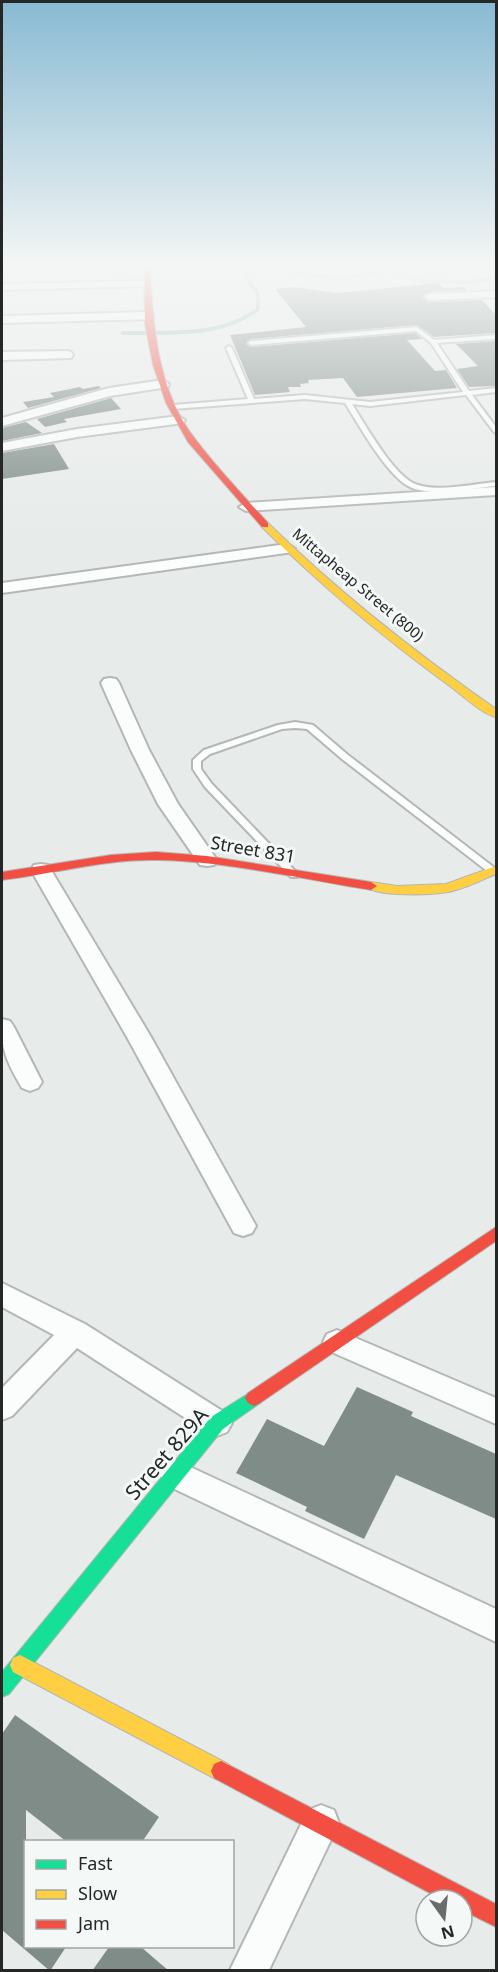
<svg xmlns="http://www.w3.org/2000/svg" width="498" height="1972" font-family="'Noto Sans',sans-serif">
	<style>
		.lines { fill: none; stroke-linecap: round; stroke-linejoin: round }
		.stream { stroke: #99c2b4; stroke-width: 4 }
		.building { fill: #7f8c88 }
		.lane-casing { stroke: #b4b7b6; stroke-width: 4 }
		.street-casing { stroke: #b4b7b6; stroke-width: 4 }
		.fast-casing { stroke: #b4b7b6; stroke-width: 2 }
		.slow-casing { stroke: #b4b7b6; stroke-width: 2 }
		.jam-casing { stroke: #b4b7b6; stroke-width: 2 }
		.lane { fill: #fbfcfc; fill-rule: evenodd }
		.street { fill: #fbfcfc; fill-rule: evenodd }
		.fast { fill: #16e098; fill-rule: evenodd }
		.slow { fill: #ffcf43; fill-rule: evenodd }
		.jam { fill: #f24e42; fill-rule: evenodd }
		.labels { text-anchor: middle; stroke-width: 6; stroke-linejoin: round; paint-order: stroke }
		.far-street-label { font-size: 15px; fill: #252726; stroke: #f4f9f7 }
		.street-label { font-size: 18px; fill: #252726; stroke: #f4f9f7 }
		.near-street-label { font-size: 21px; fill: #252726; stroke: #f4f9f7 }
	</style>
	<rect width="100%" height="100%" fill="#e7ebe9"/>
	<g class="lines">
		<path class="stream" d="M123 333C168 332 221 338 258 309V294L244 274 251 268 263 267 323 277 346 278 390 269 419 281 466 282 496 278"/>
	</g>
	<g class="building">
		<polygon points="438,283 443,288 464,287 466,290 430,292 423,295 423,299 430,302 482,300 496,315 496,333 434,337 417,325 251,339 246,344 251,347 415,333 422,339 407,340 435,371 446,370 457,388 357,397 343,378 308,380 309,383 300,384 301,387 288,387 290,392 255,395 230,335 306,327 275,289 294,287 338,293"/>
		<polygon points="496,341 496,386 469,387 457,369 478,366 456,344"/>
		<polygon points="99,386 101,388 28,408 23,402 54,397 50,393 80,387 83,389"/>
		<polygon points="111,398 121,409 64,419 67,422 45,427 37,419"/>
		<polygon points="26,422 42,433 2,441 2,428"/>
		<polygon points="54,444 69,469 2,479 2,453"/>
		<polygon points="357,1387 413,1412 411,1416 496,1454 496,1519 396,1475 364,1539 305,1511 307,1507 236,1473 267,1419 324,1446"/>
		<polygon points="15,1715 159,1817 142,1842 67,1842 26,1810 26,1947 66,1947 50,1971 2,1930 2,1734"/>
		<polygon points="109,1947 141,1947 169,1971 92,1971"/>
	</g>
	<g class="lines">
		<g class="lane-casing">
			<g id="lane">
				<path d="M417 327 434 340 496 335V339L437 343 469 391 496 388V392L472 395 496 427V433L494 432 466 395 370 406 352 404C365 424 395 479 418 485 440 492 473 484 496 482V486C473 488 431 497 410 487 387 476 359 425 345 403L305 399 173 409 170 407 173 405 248 399 226 348 229 346 232 348 254 399 305 395 370 402 463 392 431 343 416 331 251 345 248 343 251 341Z"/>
				<polygon points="295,722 313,725 348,755 496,869 496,874 491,874 342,759 307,729 295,728 282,729 210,754 201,761 201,769 211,783 299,875 297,877 291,877 205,787 193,769 193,760 204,750 278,725"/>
			</g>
		</g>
		<g class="street-casing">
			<g id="street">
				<polygon points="145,281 151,284 149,286 2,290 2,284"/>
				<polygon points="496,291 496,297 430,300 424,297 430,294"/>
				<polygon points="148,312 152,313 152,319 2,323 2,316"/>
				<polygon points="67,351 71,352 73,355 71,358 2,360 2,352"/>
				<polygon points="163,380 169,384 168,387 110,396 2,426 2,418 109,388"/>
				<polygon points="178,416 185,420 183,423 77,437 2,451 2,443 77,429"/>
				<polygon points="496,487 496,495 246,511 239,507 246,503"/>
				<polygon points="287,544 295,549 293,552 2,593 2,583"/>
				<polygon points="110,678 116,679 119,683 149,750 178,804 217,860 214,865 207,866 200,865 158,804 131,750 101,683 104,679"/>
				<polygon points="41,864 48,865 51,870 151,1037 256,1226 252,1233 243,1236 234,1233 127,1037 31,870 34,865"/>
				<path d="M2 1019 10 1021 14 1027 42 1082 38 1088 30 1091 22 1088C7 1063 0 1048 2 1019Z"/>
				<polygon points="2,1283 85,1324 227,1414 232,1423 227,1432 217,1436 207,1432 77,1348 12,1416 2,1420 2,1388 54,1335 2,1307"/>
				<polygon points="337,1330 496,1398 496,1424 327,1350 323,1342 327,1334"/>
				<polygon points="175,1460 496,1609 496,1642 164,1484 160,1474 164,1464"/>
				<polygon points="321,1805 334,1810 339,1823 269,1970 230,1970 308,1810"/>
			</g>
		</g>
		<g class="fast-casing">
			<polygon id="fast" points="254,1390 260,1393 263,1398 260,1403 223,1429 9,1694 2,1697 2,1672 211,1417"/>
		</g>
		<g class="slow-casing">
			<g id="slow">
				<path d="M262 523H268C339 593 416 653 496 709V717C483 715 462 695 451 687 384 638 321 586 262 527Z"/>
				<path d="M496 866V874C481 880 464 889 448 892 431 895 376 897 365 886L371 882 397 886 446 884Z"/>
				<polygon points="20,1655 228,1764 231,1771 228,1778 221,1781 214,1778 13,1672 10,1665 13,1658"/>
			</g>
		</g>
		<g class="jam-casing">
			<g id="jam">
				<path d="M144 266H150C153 326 157 391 196 440 218 469 244 496 268 523V527H262L188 442 166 403 153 365 145 324Z"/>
				<path d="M156 852 207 856 371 882 377 886 371 890C303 879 225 861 157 860 105 859 53 874 2 880V872L111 855Z"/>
				<polygon points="496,1227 496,1241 260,1403 254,1406 248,1403 245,1398 248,1393"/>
				<polygon points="221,1761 496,1904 496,1927 462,1910 462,1900 443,1900 214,1778 211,1771 214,1764"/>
			</g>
		</g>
		<use href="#lane" class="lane"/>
		<use href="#street" class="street"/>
		<use href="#fast" class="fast"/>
		<use href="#slow" class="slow"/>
		<use href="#jam" class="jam"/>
	</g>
	<linearGradient id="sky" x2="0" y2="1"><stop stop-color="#88bad3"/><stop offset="0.49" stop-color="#f4f6f5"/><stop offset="1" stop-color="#f4f6f5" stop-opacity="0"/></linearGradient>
	<rect width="498" height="542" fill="url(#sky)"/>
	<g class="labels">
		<g class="far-street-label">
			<text transform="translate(358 585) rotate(40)" y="5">Mittapheap Street (800)</text>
		</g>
		<g class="street-label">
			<text transform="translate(253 850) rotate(10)" y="6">Street 831</text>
		</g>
		<g class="near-street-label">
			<text transform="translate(167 1454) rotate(-49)" y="7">Street 829A</text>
		</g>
	</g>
	<rect width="498" height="1972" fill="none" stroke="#252726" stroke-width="6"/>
	<rect x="24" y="1840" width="210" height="108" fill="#f4f9f7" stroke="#a1a5a3" stroke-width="1.5"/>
	<rect x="36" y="1860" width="30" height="9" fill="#16e098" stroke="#a1a5a3" stroke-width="1.5"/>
	<text x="78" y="1870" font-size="18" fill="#252726">Fast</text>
	<rect x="36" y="1890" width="30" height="9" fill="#ffcf43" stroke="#a1a5a3" stroke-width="1.5"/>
	<text x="78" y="1900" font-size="18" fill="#252726">Slow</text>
	<rect x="36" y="1920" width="30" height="9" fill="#f24e42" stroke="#a1a5a3" stroke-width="1.5"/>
	<text x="78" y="1930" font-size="18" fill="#252726">Jam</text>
	<g transform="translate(444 1918) rotate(165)"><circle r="28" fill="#f4f9f7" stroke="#a1a5a3" stroke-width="1.5"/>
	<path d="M0-4.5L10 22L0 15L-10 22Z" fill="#696c6a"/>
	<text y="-9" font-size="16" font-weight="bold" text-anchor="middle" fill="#252726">N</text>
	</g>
</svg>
